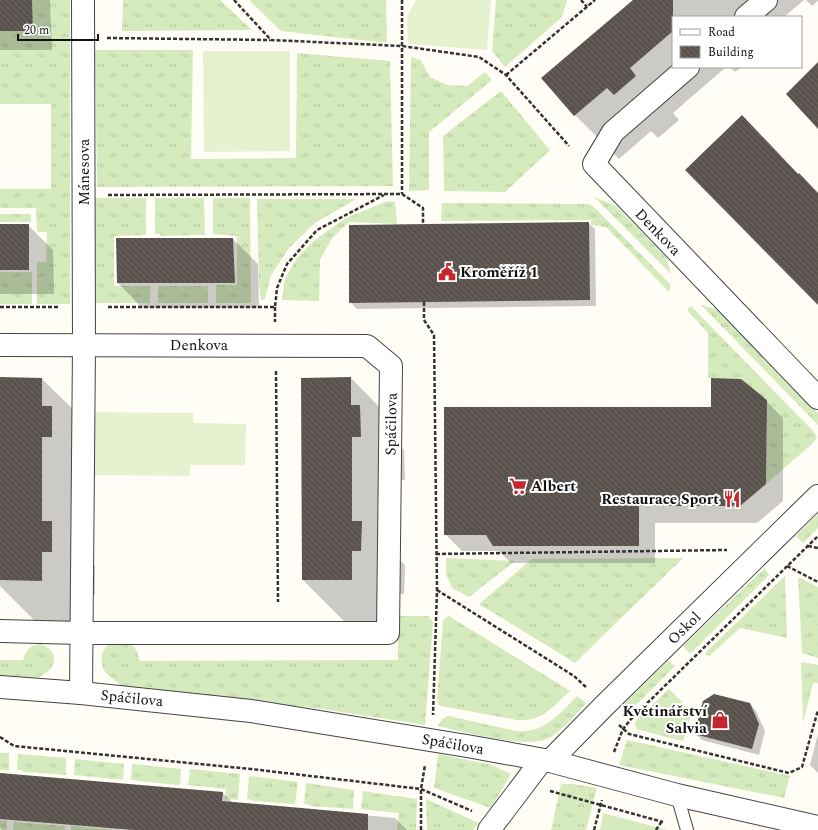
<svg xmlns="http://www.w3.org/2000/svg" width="818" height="830" font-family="Spectral,serif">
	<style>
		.grass { fill: url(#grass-tufts) }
		.park { fill: #d5ebbd }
		.pitch { fill: #e6f2cf }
		.shadow { fill: #0003 }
		.building { fill: url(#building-back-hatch) }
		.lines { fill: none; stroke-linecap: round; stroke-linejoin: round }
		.service-casing { stroke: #444; stroke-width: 14 }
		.minor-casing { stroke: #444; stroke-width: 24 }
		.path { stroke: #333; stroke-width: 2.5; stroke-dasharray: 4 2; stroke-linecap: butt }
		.service { stroke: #fff; stroke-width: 12 }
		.minor { stroke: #fff; stroke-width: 22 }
		.labels { text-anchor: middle; stroke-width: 4; stroke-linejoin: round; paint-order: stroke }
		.street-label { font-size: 15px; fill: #111; stroke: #fff }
		.poi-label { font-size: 15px; font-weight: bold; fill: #111; stroke: #fff; text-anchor: start }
	</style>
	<defs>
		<pattern id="grass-tufts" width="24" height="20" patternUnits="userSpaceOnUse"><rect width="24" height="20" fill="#d5ebbd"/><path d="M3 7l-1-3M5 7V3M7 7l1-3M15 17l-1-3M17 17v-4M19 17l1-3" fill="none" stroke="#b6c8a1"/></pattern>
		<pattern id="building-back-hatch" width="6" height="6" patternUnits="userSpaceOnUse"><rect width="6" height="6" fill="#5a524d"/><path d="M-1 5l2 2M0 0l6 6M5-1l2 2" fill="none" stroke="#6d6662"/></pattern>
	</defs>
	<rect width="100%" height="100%" fill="#fffdf5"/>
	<g class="grass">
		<polygon points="32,0 70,0 70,304 37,304 37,262 46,262 47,232 37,232 36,208 0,208 0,189 51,189 51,104 0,104 0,31 33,31"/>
		<polygon points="123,0 220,0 252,30 122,31"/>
		<polygon points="249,0 386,0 387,43 281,31"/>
		<polygon points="496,0 567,0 562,17 505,67 492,51"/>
		<polygon points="193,50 191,159 296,158 297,53 390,61 393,186 97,187 95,50"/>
		<polygon points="411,57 421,60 430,77 447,85 467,86 485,72 492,80 429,132 429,190 409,191"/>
		<polygon points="501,91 550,150 505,192 444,191 443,136"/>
		<polygon points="594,197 616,206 666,257 671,274"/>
		<polygon points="93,198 146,198 146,235 114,236 114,286 150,286 150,303 95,303"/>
		<polygon points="155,198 204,198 205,235 161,236 160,234 155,234"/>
		<polygon points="213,198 250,198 251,303 216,303 216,285 237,285 237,236 213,234"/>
		<polygon points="257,199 356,199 315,223 289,248 271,275 265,299 261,300 259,284"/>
		<polygon points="387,201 395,202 397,224 349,222 332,238 320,260 319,301 282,300 285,278 297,258 312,242 346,218"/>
		<polygon points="442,203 589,204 595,208 671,285 669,292 606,227 591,225 591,220 441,221"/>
		<rect x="0" y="214" width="31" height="8"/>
		<rect x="0" y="272" width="32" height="32"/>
		<rect x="158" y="286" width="50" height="17"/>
		<polygon points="701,305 717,309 818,413 818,425"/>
		<polygon points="691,306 813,431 817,437 812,444 766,484 767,400 740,379 708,378 708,333 687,310"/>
		<polygon points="818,514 818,528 803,543 796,536"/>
		<polygon points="446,558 515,561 469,597 452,588 446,574"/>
		<polygon points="683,558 575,663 479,604 532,559"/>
		<polygon points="765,568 769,575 690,654 683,646"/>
		<polygon points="785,576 787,638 740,628 708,657 705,653"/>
		<polygon points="798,577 818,587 818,658 802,653"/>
		<path d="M398 616H428L433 622 425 725 322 709 123 687C117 682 111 678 106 673 99 665 100 648 111 643 117 641 129 641 134 647 138 651 138 656 140 661L398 660Z"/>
		<path d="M449 616 570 691C552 707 543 722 517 720L441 706 438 704 437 699 443 622 444 619Z"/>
		<path d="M41 644C65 654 53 675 32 679 22 680 10 677 0 677V660H23C26 650 30 645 41 644Z"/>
		<polygon points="668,661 675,666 629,712 621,707"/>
		<polygon points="801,662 818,665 818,683 813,683 803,723"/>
		<polygon points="669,689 692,712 683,741 636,729 635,724 637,719"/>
		<path d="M577 696 586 703C576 715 564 728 551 737 530 751 462 731 438 726L442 719 449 716 516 731C545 733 558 715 577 696Z"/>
		<polygon points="627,740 790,776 784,798 619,765"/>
		<rect x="0" y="753" width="9" height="17"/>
		<polygon points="18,754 66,758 66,775 23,772 22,770 17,770"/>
		<polygon points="438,754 492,765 511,774 491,808 434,788"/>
		<polygon points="75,759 124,764 123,780 74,775"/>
		<polygon points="132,764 181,769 180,785 137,781 137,780 131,780"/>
		<polygon points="190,769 240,774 238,800 225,799 226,789 188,785"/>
		<polygon points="249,776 298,782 295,804 253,801 252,800 247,799"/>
		<polygon points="306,783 354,790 353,809 310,806 310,805 304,804"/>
		<polygon points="561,784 572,784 597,788 586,830 551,830"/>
		<polygon points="363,791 417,799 416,830 397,830 399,813 361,809"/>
		<polygon points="426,799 479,823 473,830 427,830"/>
		<polygon points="0,820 7,821 7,830 0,830"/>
		<polygon points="14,822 65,826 64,830 13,830"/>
		<polygon points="71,826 117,830 71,830"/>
	</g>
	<polygon class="park" points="603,813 667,830 600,830"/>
	<g class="pitch">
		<polygon points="416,0 491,0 487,50 408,44 407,17"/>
		<polygon points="203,51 290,51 290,151 204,152"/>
		<polygon points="95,412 193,413 194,423 246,424 245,465 190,465 190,476 94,475"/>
	</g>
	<g class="shadow">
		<polygon points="0,0 50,0 52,50 0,50"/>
		<polygon points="634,0 804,0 784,17 673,17 673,67 726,67 673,113 679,120 658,138 651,131 619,159 575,115 543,78"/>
		<polygon points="806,0 818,0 818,1 812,6"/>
		<polygon points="730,67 741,67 735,72"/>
		<polygon points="742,117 818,194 818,304"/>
		<polygon points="588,223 595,229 596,306 357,309 350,302"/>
		<polygon points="0,225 28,225 53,250 54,294 0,294"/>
		<polygon points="118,239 233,239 258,264 259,308 142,308 118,283"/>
		<polygon points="0,378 42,379 86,422 85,441 95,451 95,480 85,480 86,556 95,566 95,595 86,595 86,624 37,623 0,586"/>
		<polygon points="351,378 394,422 394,441 404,450 405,480 395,480 396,556 405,565 404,594 395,594 395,623 346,623 303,580"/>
		<polygon points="766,401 783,418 783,501 757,523 655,523 655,563 511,563 499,551 462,551 445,534 712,408"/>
		<polygon points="750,704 756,711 765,731 759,755 702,740 695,734"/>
		<polygon points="818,734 818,773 810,765"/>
		<polygon points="0,774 223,793 233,803 395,818 407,830 2,830 0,828"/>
	</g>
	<g class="building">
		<polygon points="0,0 32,0 33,31 0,31"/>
		<polygon points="633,0 673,0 673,31 630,68 636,76 614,95 607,88 574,116 541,78"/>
		<polygon points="818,62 818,129 786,94"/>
		<polygon points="742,115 798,174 799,173 818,193 818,305 685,170"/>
		<polygon points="589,222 590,300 349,303 349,225"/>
		<rect x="0" y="224" width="29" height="46"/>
		<polygon points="116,238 233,238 235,283 117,283"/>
		<polygon points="0,377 42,378 42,406 52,406 52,437 42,437 42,521 52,521 52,552 42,552 42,581 0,580"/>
		<polygon points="351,377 351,405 360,405 361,437 352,437 352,521 362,521 361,551 352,551 352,580 302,580 301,378"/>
		<polygon points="711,378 741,379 767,400 766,484 740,506 639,506 639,546 493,546 486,535 444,535 444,407 711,407"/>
		<polygon points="714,694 750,703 759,724 752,749 694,734 703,701"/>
		<polygon points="0,773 223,792 222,801 368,814 368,830 134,830 0,819"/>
	</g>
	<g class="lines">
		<g class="service-casing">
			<polyline id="service" points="677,795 687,830"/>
		</g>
		<g class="minor-casing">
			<g id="minor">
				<polyline points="746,17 766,0"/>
				<polyline points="688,67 613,132 594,164 818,398"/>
				<polyline points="0,345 367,346 391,366 388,633 82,633 0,631"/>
				<polyline points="0,687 81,693 251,711 467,746 550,761 677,795 818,827"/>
				<polyline points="81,693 84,345 83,0"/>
				<polyline points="550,761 604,706 818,496"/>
				<polyline points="489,830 542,760"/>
			</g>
		</g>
		<g class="path">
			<polyline points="234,0 271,40 402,46 479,57 506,75 569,146"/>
			<polyline points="402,0 402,194"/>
			<polyline points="581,0 587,7"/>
			<polyline points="107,38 270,40"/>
			<polyline points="506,75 595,0"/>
			<polyline points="108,195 402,194 423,208 423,224"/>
			<polyline points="424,302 424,320 434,335 437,590 433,715"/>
			<polyline points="0,307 60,307"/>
			<polyline points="108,307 275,307 277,288 287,264 317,230 384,195"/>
			<polyline points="275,307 275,322"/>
			<polyline points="276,371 278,602"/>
			<polyline points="808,546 818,548"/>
			<polyline points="436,554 727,550"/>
			<polyline points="787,566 818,582"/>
			<polyline points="437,590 574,676 587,688"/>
			<polyline points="619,725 629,734 789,773 802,767 818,710"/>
			<polyline points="0,737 14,746 251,769 421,789 472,811"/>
			<polyline points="614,752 623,729 631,719 818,536"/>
			<polyline points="550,791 663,822"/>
			<polyline points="421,830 421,789 425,765"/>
			<polyline points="594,830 602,800"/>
			<polyline points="656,830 662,821"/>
		</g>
		<use href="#service" class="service"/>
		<use href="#minor" class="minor"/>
	</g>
	<defs>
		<g id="civic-bare" transform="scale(1.38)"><path d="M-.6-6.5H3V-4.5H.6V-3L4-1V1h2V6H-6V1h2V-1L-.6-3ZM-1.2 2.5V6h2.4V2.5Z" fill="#c4262e" stroke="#fff" stroke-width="2.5" paint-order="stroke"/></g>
		<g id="supermarket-bare" transform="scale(1.38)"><path d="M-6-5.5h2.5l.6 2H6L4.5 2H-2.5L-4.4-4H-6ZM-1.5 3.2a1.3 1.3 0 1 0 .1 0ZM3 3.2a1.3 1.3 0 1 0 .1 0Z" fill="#c4262e" stroke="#fff" stroke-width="2.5" paint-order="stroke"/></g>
		<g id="restaurant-bare" transform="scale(1.38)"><path d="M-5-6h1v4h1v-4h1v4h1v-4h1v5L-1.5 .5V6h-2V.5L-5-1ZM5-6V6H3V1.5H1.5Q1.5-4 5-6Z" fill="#c4262e" stroke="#fff" stroke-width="2.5" paint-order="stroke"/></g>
		<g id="shop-bare" transform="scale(1.38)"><path d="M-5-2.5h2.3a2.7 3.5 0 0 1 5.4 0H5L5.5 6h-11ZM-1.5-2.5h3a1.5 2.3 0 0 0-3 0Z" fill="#c4262e" stroke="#fff" stroke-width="2.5" paint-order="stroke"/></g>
	</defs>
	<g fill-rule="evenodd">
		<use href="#civic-bare" x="447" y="272"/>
		<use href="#supermarket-bare" x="518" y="486"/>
		<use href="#restaurant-bare" x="732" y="499"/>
		<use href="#shop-bare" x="720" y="720"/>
	</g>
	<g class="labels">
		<g class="street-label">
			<text transform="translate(84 172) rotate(-90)" y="5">Mánesova</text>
			<text transform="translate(658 232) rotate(46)" y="5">Denkova</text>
			<text x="199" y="350">Denkova</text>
			<text transform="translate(391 424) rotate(-89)" y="5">Spáčilova</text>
			<text transform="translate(684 628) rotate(-44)" y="5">Oskol</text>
			<text transform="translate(132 698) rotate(6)" y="5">Spáčilova</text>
			<text transform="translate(453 744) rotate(10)" y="5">Spáčilova</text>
		</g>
		<g class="poi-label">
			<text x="460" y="277">Kroměříž 1</text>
			<text x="531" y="491">Albert</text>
			<text x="719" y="504" text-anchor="end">Restaurace Sport</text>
			<text x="707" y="716" text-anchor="end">Květinářství<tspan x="707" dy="17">Salvia</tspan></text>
		</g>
	</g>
	<rect x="672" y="16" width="130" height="52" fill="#ffffff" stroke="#a0a0a0"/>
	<rect x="680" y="29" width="20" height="6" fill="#ffffff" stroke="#a0a0a0"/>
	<text x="708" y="36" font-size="12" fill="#111111">Road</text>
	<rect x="680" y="46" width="20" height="12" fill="url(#building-back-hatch)" stroke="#a0a0a0"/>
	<text x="708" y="56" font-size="12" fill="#111111">Building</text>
	<path d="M18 34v6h80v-6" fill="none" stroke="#111111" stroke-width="2"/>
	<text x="24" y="34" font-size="12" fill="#111111" stroke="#ffffff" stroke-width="3" paint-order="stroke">20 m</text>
</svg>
